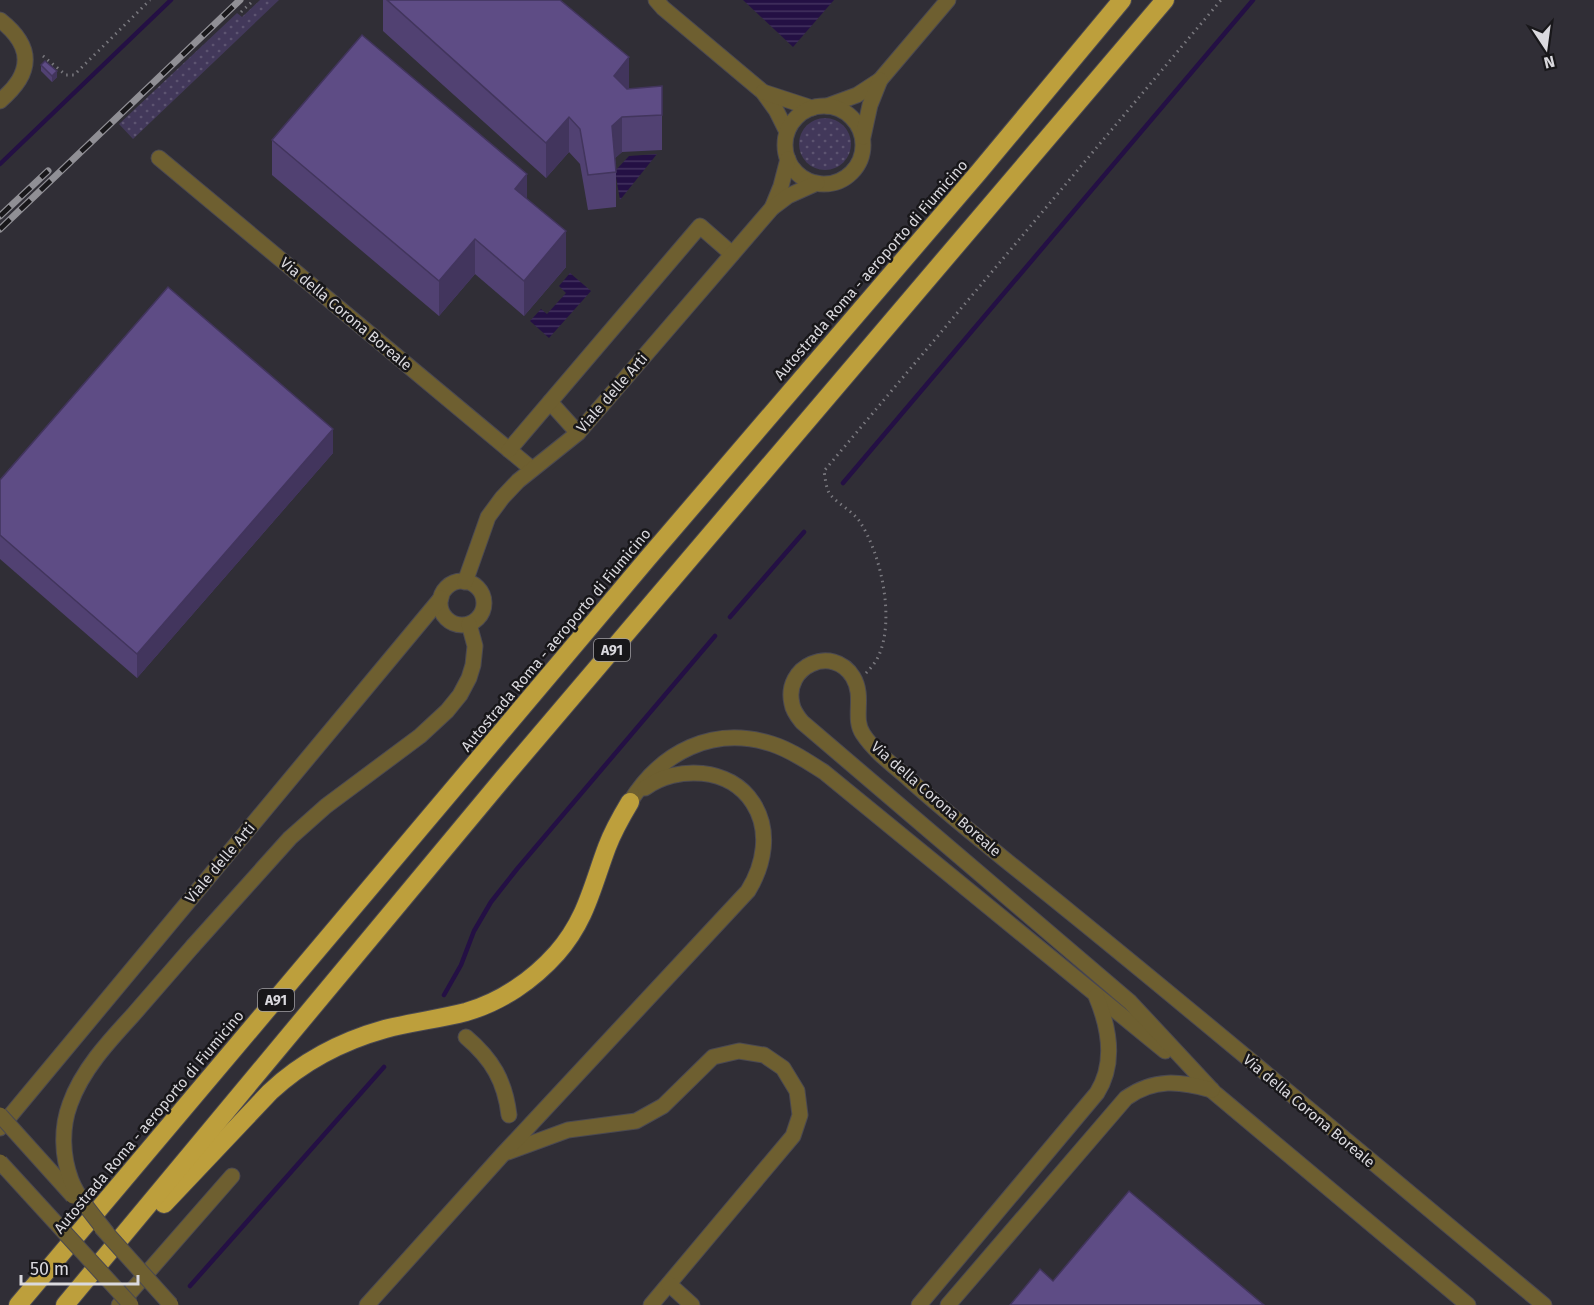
<svg xmlns="http://www.w3.org/2000/svg" width="1594" height="1305" font-family="'Fira Sans',sans-serif">
	<style>
		.grass { fill: url(#grass-dots) }
		.water { fill: url(#water-rules) }
		.lines { fill: none; stroke-linecap: round; stroke-linejoin: round }
		.stream { stroke: #241044; stroke-width: 4.5 }
		.minor-casing { stroke: #4b4951; stroke-width: 17 }
		.highway-casing { stroke: #4b4951; stroke-width: 20 }
		.path { stroke: #7a797f; stroke-width: 3; stroke-dasharray: 1.5 4.5; stroke-linecap: butt }
		.minor { stroke: #6e5f30; stroke-width: 15 }
		.highway { stroke: #bd9f3c; stroke-width: 18 }
		.rail-casing { stroke: #908f95; stroke-width: 7 }
		.rail { stroke: #18171a; stroke-width: 4.5; stroke-dasharray: 14; stroke-linecap: butt }
		.minor-bridge-casing { stroke: #4b4951; stroke-width: 17; stroke-linecap: butt }
		.minor-bridge { stroke: #6e5f30; stroke-width: 15 }
		.wall { fill: #514172 }
		.shaded-wall { fill: #42355d }
		.building { fill: #5e4c85; stroke: #42355d; stroke-width: 1.5 }
		.labels { text-anchor: middle; stroke-width: 5; stroke-linejoin: round; paint-order: stroke }
		.shield { fill: #18171a; stroke: #a09fa3; stroke-width: 1.5 }
		.shield-label { font-size: 14px; font-weight: bold; fill: #dad9de }
		.street-label { font-size: 15px; fill: #dad9de; stroke: #18171a }
	</style>
	<defs>
		<pattern id="grass-dots" width="8" height="8" patternUnits="userSpaceOnUse" patternTransform="scale(1.5)"><rect width="8" height="8" fill="#42385a"/><path d="M2 2h.1M6 6h.1" fill="none" stroke="#5d5471" stroke-width="1.8" stroke-linecap="round"/></pattern>
		<pattern id="water-rules" width="6" height="5" patternUnits="userSpaceOnUse" patternTransform="scale(1.5)"><rect width="6" height="5" fill="#241044"/><path d="M0 2.5h6" fill="none" stroke="#43325f"/></pattern>
	</defs>
	<rect width="100%" height="100%" fill="#302e36"/>
	<g class="grass">
		<polygon points="260,0 279,0 133,139 119,124 237,13 242,17"/>
		<circle cx="825" cy="144" r="26"/>
	</g>
	<g class="water">
		<polygon points="743,0 834,0 793,47"/>
		<polygon points="657,154 620,200 615,171 629,156"/>
		<polygon points="570,273 591,291 549,338 530,321 541,309 547,314 566,293 559,286"/>
	</g>
	<g class="lines">
		<g class="stream">
			<polyline points="0,164 171,0"/>
			<polyline points="843,483 1253,0"/>
			<polyline points="730,617 804,532"/>
			<polyline points="444,995 461,965 474,931 491,902 517,869 715,636"/>
			<polyline points="190,1286 384,1067"/>
		</g>
		<g class="minor-casing">
			<g id="minor">
				<polyline points="656,0 663,8 763,92 776,110 787,132"/>
				<path d="M0 20C19 35 34 55 19 80 14 88 7 95 0 101"/>
				<polyline points="763,92 812,108"/>
				<polyline points="827,106 857,95 880,80 948,0"/>
				<circle cx="824" cy="145" r="39"/>
				<polyline points="863,137 870,105 880,80"/>
				<polyline points="159,158 532,469"/>
				<polyline points="772,208 781,186 788,159"/>
				<polyline points="550,402 578,433"/>
				<polyline points="509,450 700,226 732,254"/>
				<circle cx="462" cy="603" r="22"/>
				<polyline points="465,582 488,517 502,498 518,481 578,433 772,208 788,196 817,183"/>
				<path d="M630 802C661 752 713 725 772 744 791 750 808 762 824 772L1165 1051"/>
				<polyline points="193,946 290,838 326,806 420,736 447,711 460,695 469,678 473,665 475,646 469,624"/>
				<path d="M466 1037C492 1059 505 1081 509 1115"/>
				<polyline points="1204,1084 1468,1305"/>
				<path d="M1212 1090 1130 1002 802 722C798 717 793 711 792 704 783 666 833 644 853 677 865 697 852 718 863 734 874 751 893 765 909 779 960 825 1016 868 1070 912 1229 1041 1386 1174 1544 1305"/>
				<polyline points="0,1128 441,598"/>
				<polyline points="508,1152 568,1130 636,1121 663,1106 713,1057 739,1051 764,1055 783,1068 797,1091 800,1115 793,1136 651,1305"/>
				<polyline points="669,1284 692,1305"/>
				<polyline points="119,1305 232,1176"/>
				<path d="M367 1305 503 1154 748 891C764 865 771 831 753 803 730 767 677 765 645 788"/>
				<path d="M919 1305 1097 1093C1116 1063 1109 1027 1096 996"/>
				<path d="M948 1305 1126 1098C1154 1078 1180 1081 1212 1090"/>
			</g>
		</g>
		<g class="highway-casing">
			<g id="highway">
				<path d="M164 1204 270 1092C303 1061 342 1041 385 1029 412 1022 439 1019 466 1012 501 1002 533 980 557 953 586 920 592 887 607 847 613 831 621 817 630 802"/>
				<polyline points="18,1305 648,558 978,173 1122,0"/>
				<polyline points="65,1305 505,776 1165,0"/>
			</g>
		</g>
		<g class="path">
			<polyline points="241,12 254,0"/>
			<polyline points="43,56 66,75 74,75 150,0"/>
			<path d="M866 673C871 668 876 662 879 655 895 618 881 554 860 522 852 510 837 504 829 493 826 487 825 477 824 471L1221 0"/>
		</g>
		<use href="#minor" class="minor"/>
		<use href="#highway" class="highway"/>
		<g class="rail-casing">
			<g id="rail">
				<polyline points="0,216 48,171"/>
				<polyline points="0,229 240,0"/>
			</g>
		</g>
		<use href="#rail" class="rail"/>
		<g class="minor-bridge-casing">
			<g id="minor-bridge">
				<polyline points="0,1115 73,1196"/>
				<polyline points="0,1162 131,1305"/>
				<polyline points="101,1227 171,1305"/>
				<path d="M107 1233C94 1216 79 1200 71 1180 62 1156 61 1128 70 1104 82 1070 109 1041 133 1015 153 992 173 969 193 946"/>
			</g>
		</g>
		<use href="#minor-bridge" class="minor-bridge"/>
	</g>
	<g class="wall">
		<polygon points="383,0 560,0 629,89 662,86 662,150 622,152 615,158 616,172 616,207 588,210 580,164 569,152 546,178 383,31"/>
		<polygon points="41,65 57,77 52,82 41,71"/>
		<polygon points="272,140 527,199 566,267 524,316 475,274 439,316 272,175"/>
		<polygon points="333,453 137,678 0,559 0,480"/>
	</g>
	<g class="shaded-wall">
		<polygon points="629,57 629,92 614,76"/>
		<polygon points="57,71 57,77 52,82 52,76"/>
		<polygon points="569,117 569,152 546,178 546,143"/>
		<polygon points="622,117 622,152 612,161 612,126"/>
		<polygon points="527,174 527,209 515,189"/>
		<polygon points="566,231 566,267 524,316 524,281"/>
		<polygon points="475,239 475,274 439,316 439,281"/>
		<polygon points="333,429 333,453 137,678 137,654"/>
	</g>
	<g class="building">
		<polygon points="387,0 560,0 629,57 614,76 627,89 662,86 662,115 622,117 612,126 616,172 588,175 580,129 569,117 546,143"/>
		<polygon points="362,35 527,174 515,189 566,231 524,281 475,239 439,281 272,140"/>
		<polygon points="45,61 57,71 52,76 41,65"/>
		<polygon points="168,287 333,429 137,654 0,535 0,480"/>
		<polygon points="1129,1191 1264,1305 1010,1305 1040,1269 1053,1281"/>
	</g>
	<g class="labels">
		<g class="shield">
			<rect x="594" y="639" width="36" height="22" rx="4.5"/>
			<rect x="258" y="989" width="36" height="22" rx="4.5"/>
		</g>
		<g class="shield-label">
			<text x="612" y="655">A91</text>
			<text x="276" y="1005">A91</text>
		</g>
		<g class="street-label">
			<text transform="translate(871 270) rotate(-49)" y="5">Autostrada Roma - aeroporto di Fiumicino</text>
			<text transform="translate(346 314) rotate(40)" y="5">Via della Corona Boreale</text>
			<text transform="translate(612 393) rotate(-49)" y="5">Viale delle Arti</text>
			<text transform="translate(556 640) rotate(-50)" y="5">Autostrada Roma - aeroporto di Fiumicino</text>
			<text transform="translate(936 799) rotate(41)" y="5">Via della Corona Boreale</text>
			<text transform="translate(220 863) rotate(-50)" y="5">Viale delle Arti</text>
			<text transform="translate(1309 1111) rotate(40)" y="5">Via della Corona Boreale</text>
			<text transform="translate(149 1122) rotate(-50)" y="5">Autostrada Roma - aeroporto di Fiumicino</text>
		</g>
	</g>
	<g transform="translate(1546 48) rotate(167)" stroke="#18171a" stroke-width="4.5" paint-order="stroke">
	<path d="M0-4.5L10 22L0 15L-10 22Z" fill="#dad9de"/>
	<text y="-9" font-size="16" font-weight="bold" text-anchor="middle" fill="#dad9de">N</text>
	</g>
	<path d="M21 1275v9h117v-9" fill="none" stroke="#dad9de" stroke-width="3"/>
	<text x="30" y="1275" font-size="18" fill="#dad9de" stroke="#18171a" stroke-width="4.5" paint-order="stroke">50 m</text>
</svg>
